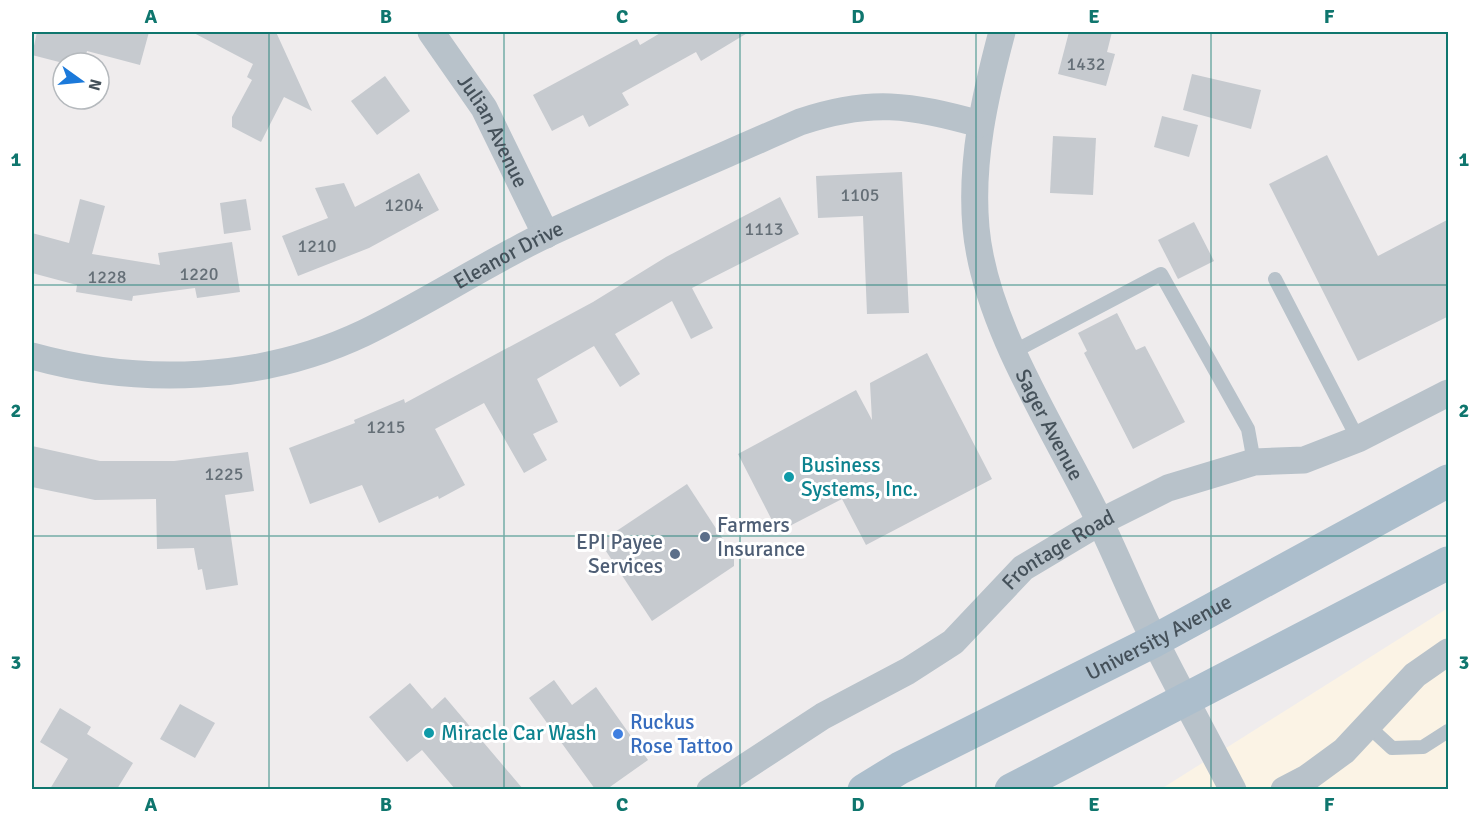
<svg xmlns="http://www.w3.org/2000/svg" width="1480" height="821" font-family="Signika,sans-serif">
	<style>
		.commercial { fill: #fbf3e5 }
		.building { fill: #c6cacf }
		.lines { fill: none; stroke-linecap: round; stroke-linejoin: round }
		.service { stroke: #b8c2ca; stroke-width: 14 }
		.minor { stroke: #b8c2ca; stroke-width: 27 }
		.primary { stroke: #acbecc; stroke-width: 33 }
		.grid { fill: none; stroke: #0f766e; stroke-width: 1.5; stroke-opacity: 0.55 }
		.culture-dot { fill: #0f9aa8; stroke: #fff; stroke-width: 2 }
		.service-dot { fill: #5c6f8a; stroke: #fff; stroke-width: 2 }
		.shop-dot { fill: #3f7fe0; stroke: #fff; stroke-width: 2 }
		.labels { text-anchor: middle; stroke-width: 6; stroke-linejoin: round; paint-order: stroke }
		.number-label { font-size: 18px; fill: #656f77 }
		.street-label { font-size: 21px; fill: #45515a; stroke: #fff }
		.culture-label { font-size: 21px; fill: #0d838f; stroke: #fff; text-anchor: start }
		.service-label { font-size: 21px; fill: #4e5e75; stroke: #fff; text-anchor: start }
		.shop-label { font-size: 21px; fill: #366cbe; stroke: #fff; text-anchor: start }
		.neatline { fill: none; stroke: #0f766e; stroke-width: 2 }
		.grid-label { font-size: 20px; text-anchor: middle; font-weight: bold; fill: #0f766e }
	</style>
	<rect width="100%" height="100%" fill="#efeced"/>
	<polygon class="commercial" points="1448,608 1448,789 1161,789"/>
	<g class="building">
		<polygon points="37,32 149,32 140,65 87,51 84,63 63,63 32,55"/>
		<polygon points="192,32 276,32 312,111 284,97 261,142 232,127 232,117 252,80 247,77 253,64"/>
		<polygon points="662,32 749,32 701,61 696,52 622,93 629,105 589,127 583,115 552,131 533,95 637,39 640,45"/>
		<polygon points="1069,32 1112,32 1107,52 1115,54 1106,86 1058,74"/>
		<polygon points="1192,74 1261,90 1251,129 1183,110"/>
		<polygon points="385,76 410,111 377,135 351,101"/>
		<polygon points="1162,116 1198,125 1189,157 1154,147"/>
		<polygon points="1053,136 1096,138 1093,195 1050,193"/>
		<polygon points="1327,155 1378,256 1449,219 1449,316 1358,361 1269,184"/>
		<polygon points="902,172 909,313 867,314 863,216 818,218 816,176"/>
		<polygon points="419,173 439,210 369,248 298,276 282,236 328,218 315,188 344,183 355,207"/>
		<polygon points="780,197 799,234 692,288 713,328 691,339 672,301 615,334 640,374 620,387 594,346 537,379 558,422 533,434 547,460 524,473 484,403 435,429 465,485 439,499 438,496 379,523 362,485 310,504 289,448 355,423 354,420 404,399 405,403 593,302 666,257"/>
		<polygon points="80,199 105,206 92,254 160,265 158,253 232,242 240,292 197,298 195,288 133,296 132,301 76,292 77,285 32,273 32,233 69,243"/>
		<polygon points="246,199 251,230 224,234 220,203"/>
		<polygon points="1194,222 1214,261 1178,279 1158,240"/>
		<polygon points="1117,313 1136,350 1145,346 1185,422 1133,449 1084,353 1087,351 1078,333"/>
		<polygon points="927,353 992,479 866,545 842,499 778,532 738,454 856,390 872,420 870,383"/>
		<polygon points="32,446 100,461 174,461 248,452 254,491 225,495 238,585 206,590 202,569 198,570 194,548 157,549 156,499 95,500 32,487"/>
		<polygon points="687,484 734,556 734,566 652,621 600,542"/>
		<polygon points="554,680 572,705 596,687 648,760 607,789 595,789 529,698"/>
		<polygon points="410,683 432,709 445,697 523,789 455,789 422,750 407,762 369,717"/>
		<polygon points="180,704 215,723 195,758 160,739"/>
		<polygon points="60,708 91,727 87,734 133,763 117,789 50,789 68,759 40,742"/>
	</g>
	<g class="lines">
		<g class="service">
			<polyline points="1275,279 1358,439"/>
			<polyline points="1013,352 1161,274 1248,429 1254,462"/>
			<polyline points="1367,725 1392,748 1423,747 1448,731"/>
		</g>
		<g class="minor">
			<path id="s1" d="M431 32 484 108 546 235"/>
			<path id="s2" d="M1002 32C985 96 970 161 976 228 985 327 1057 433 1100 522 1119 561 1135 602 1155 641 1180 691 1207 740 1233 790"/>
			<path id="s3" d="M32 356C140 386 261 382 364 333 426 303 485 264 547 234 631 195 716 159 800 122 871 98 910 105 980 124"/>
			<path id="s4" d="M710 790 823 716 908 671 953 642 1023 568 1100 522 1168 488 1254 462 1304 460 1358 439 1448 393"/>
			<polyline points="1284,790 1307,778 1344,751 1415,675 1448,652"/>
		</g>
		<g class="primary">
			<path id="s5" d="M864 790 900 768 1154 641 1448 481"/>
			<polyline points="1011,790 1448,563"/>
		</g>
	</g>
	<path class="grid" d="M269 32V790M504 32V790M740 32V790M976 32V790M1211 32V790M32 285H1448M32 536H1448"/>
	<g class="culture-dot">
		<circle cx="789" cy="477" r="6"/>
		<circle cx="429" cy="733" r="6"/>
	</g>
	<g class="service-dot">
		<circle cx="705" cy="537" r="6"/>
		<circle cx="675" cy="554" r="6"/>
	</g>
	<circle class="shop-dot" cx="618" cy="734" r="6"/>
	<g class="labels">
		<g class="number-label">
			<text x="1086" y="70">1432</text>
			<text x="860" y="201">1105</text>
			<text x="404" y="211">1204</text>
			<text x="764" y="235">1113</text>
			<text x="317" y="252">1210</text>
			<text x="199" y="280">1220</text>
			<text x="107" y="283">1228</text>
			<text x="386" y="433">1215</text>
			<text x="224" y="480">1225</text>
		</g>
		<g class="street-label">
			<text dy="7" stroke="none"><textPath href="#s1" startOffset="117">Julian Avenue</textPath></text>
			<text dy="7" stroke="none"><textPath href="#s3" startOffset="504">Eleanor Drive</textPath></text>
			<text dy="7" stroke="none"><textPath href="#s2" startOffset="410">Sager Avenue</textPath></text>
			<text dy="7" stroke="none"><textPath href="#s4" startOffset="426">Frontage Road</textPath></text>
			<text dy="7" stroke="none"><textPath href="#s5" startOffset="332">University Avenue</textPath></text>
		</g>
		<g class="culture-label">
			<text x="801" y="472">Business<tspan x="801" dy="24">Systems, Inc.</tspan></text>
			<text x="441" y="740">Miracle Car Wash</text>
		</g>
		<g class="service-label">
			<text x="717" y="532">Farmers<tspan x="717" dy="24">Insurance</tspan></text>
			<text x="663" y="549" text-anchor="end">EPI Payee<tspan x="663" dy="24">Services</tspan></text>
		</g>
		<g class="shop-label">
			<text x="630" y="729">Ruckus<tspan x="630" dy="24">Rose Tattoo</tspan></text>
		</g>
	</g>
	<rect width="1480" height="821" fill="none" stroke="#ffffff" stroke-width="66"/>
	<g transform="translate(81 81) rotate(105)"><circle r="28" fill="#ffffff" stroke="#b5b9bd" stroke-width="1.5"/>
	<path d="M0-4.5L10 22L0 15L-10 22Z" fill="#1b79da"/>
	<text y="-9" font-size="16" font-weight="bold" text-anchor="middle" fill="#45515a">N</text>
	</g>
	<rect x="33" y="33" width="1414" height="755" class="neatline"/>
	<g class="grid-label">
		<text x="151" y="23">A</text>
		<text x="386" y="23">B</text>
		<text x="622" y="23">C</text>
		<text x="858" y="23">D</text>
		<text x="1094" y="23">E</text>
		<text x="1329" y="23">F</text>
		<text x="16" y="166">1</text>
		<text x="1464" y="166">1</text>
		<text x="16" y="417">2</text>
		<text x="1464" y="417">2</text>
		<text x="16" y="669">3</text>
		<text x="1464" y="669">3</text>
		<text x="151" y="811">A</text>
		<text x="386" y="811">B</text>
		<text x="622" y="811">C</text>
		<text x="858" y="811">D</text>
		<text x="1094" y="811">E</text>
		<text x="1329" y="811">F</text>
	</g>
</svg>
